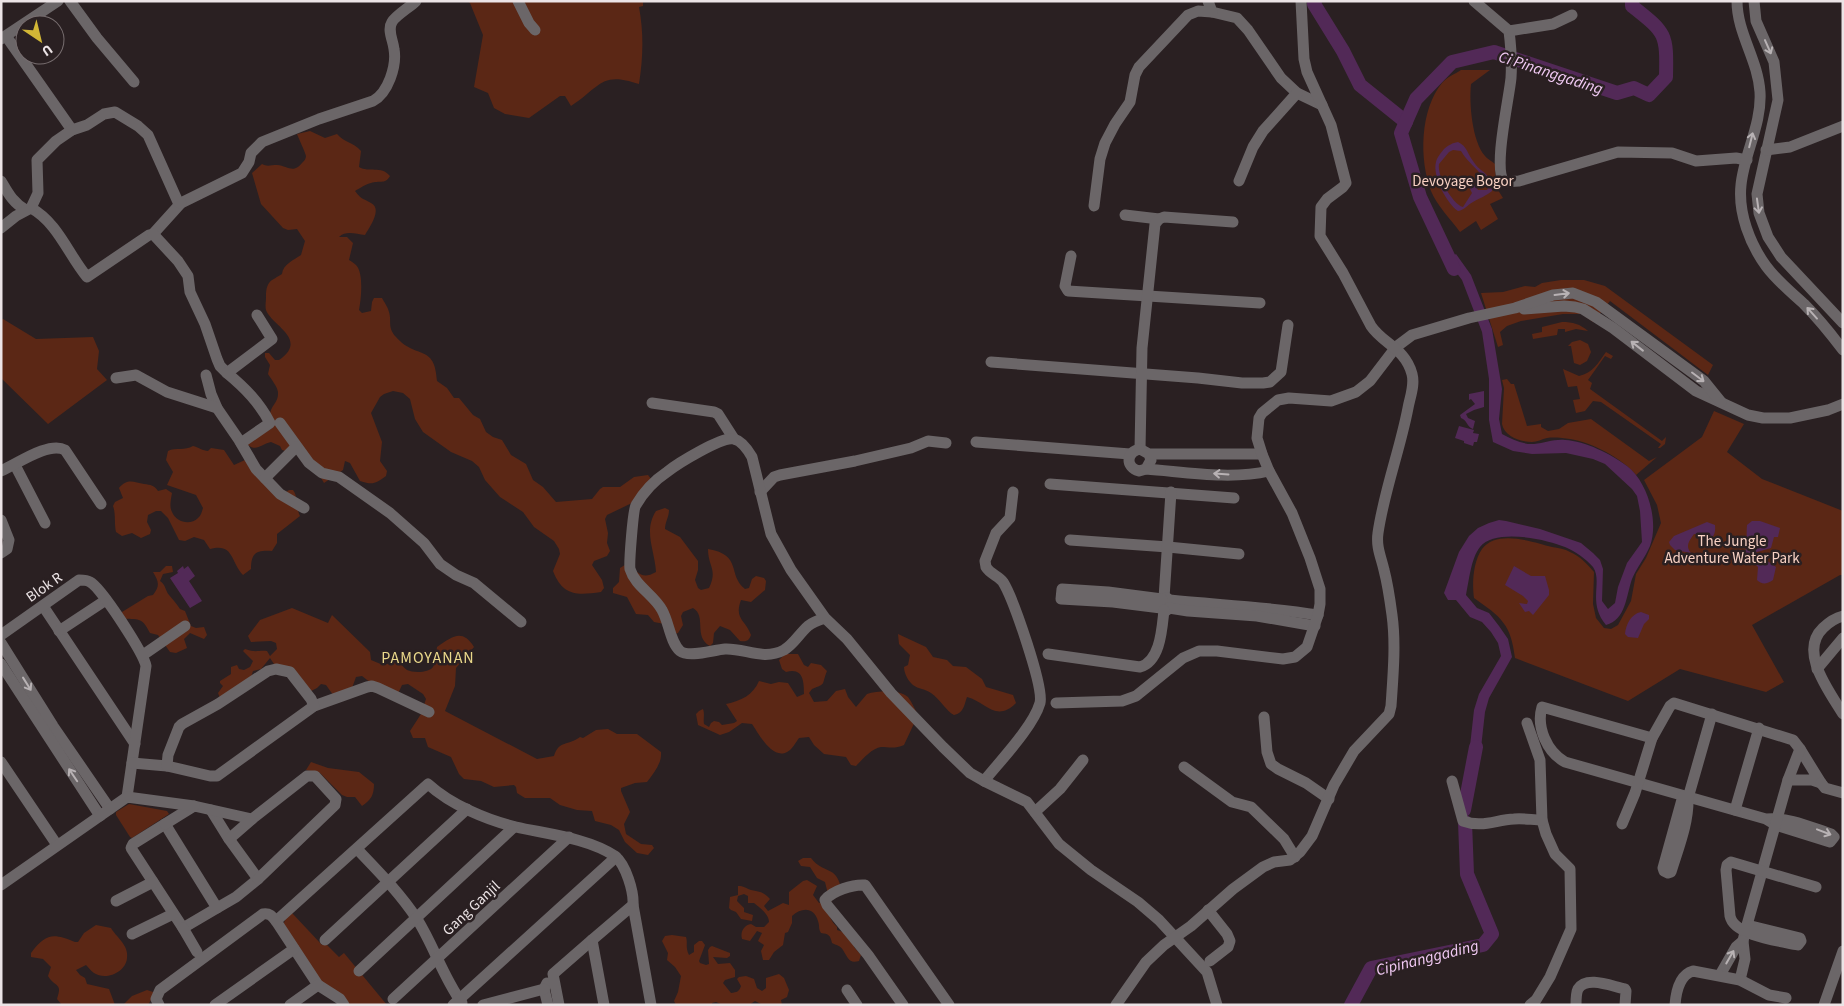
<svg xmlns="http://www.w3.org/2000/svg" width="1844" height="1006" font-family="'Source Sans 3',sans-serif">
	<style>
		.green { fill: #5b2715 }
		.water { fill: #522957; fill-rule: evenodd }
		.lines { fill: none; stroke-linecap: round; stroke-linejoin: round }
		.river { stroke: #522957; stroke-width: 14 }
		.minor { stroke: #6b6668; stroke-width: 11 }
		.oneway { stroke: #b8b2b4 }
		.labels { text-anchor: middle; stroke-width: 5; stroke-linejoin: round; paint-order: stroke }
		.park-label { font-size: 15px; fill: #f8d1c3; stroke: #2a2022 }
		.street-label { font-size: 15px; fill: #ece4e6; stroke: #2a2022 }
		.water-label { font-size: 16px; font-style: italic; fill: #f3cbf6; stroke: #2a2022 }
		.neighbourhood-label { font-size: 16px; letter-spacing: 1px; fill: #ead88a; stroke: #2a2022 }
	</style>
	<rect width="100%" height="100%" fill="#2a2022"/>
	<g class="green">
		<path d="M467 1H643V6L639 7C644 34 643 58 639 84 601 71 601 86 571 106L565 96H560L529 118 505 114 494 108 488 93 474 87 483 35 470 3Z"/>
		<path d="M1461 70H1490L1471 84C1469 103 1472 141 1485 156 1487 159 1492 161 1495 164L1496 187 1503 198 1490 204 1498 219 1481 230 1476 221 1460 232C1451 220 1436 204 1431 191 1419 159 1420 110 1442 83 1447 77 1455 74 1461 70Z"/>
		<path d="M310 131 325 138 337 134C345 143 353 142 361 151L359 167C369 173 381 165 390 176 385 185 379 180 371 183 366 184 360 188 355 191 363 201 361 197 371 203 383 209 369 228 365 235 356 234 346 230 339 237H347L353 243 349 260C352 262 354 263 356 265 364 273 361 300 359 310L362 313 371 311 372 302 374 298H382C384 302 388 307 389 312 392 322 387 327 396 337 416 360 435 343 437 381L447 388 454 398H459L473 415 480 419 486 432 493 437 502 440 511 455 526 464 533 480 543 487 556 502 592 499 600 489 603 487H620L634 477 648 475 651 479 634 502 607 515 605 519 608 533 607 543 610 551 607 556 594 561 592 565 602 580 604 588 601 592C578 595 563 597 553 571L560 554 559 549 554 541 534 527 523 512 500 497 485 480 479 467 472 461 451 452 423 432 415 419 410 399 403 393 393 391 384 394 380 397 371 413 382 442 380 461 387 471 386 476C375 484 373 485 360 481L350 463 345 461 343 470 324 483 309 457 282 450 280 446 271 442C261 444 257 452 248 445V441C254 437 270 431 273 427 264 405 279 407 278 392 277 386 271 379 268 374L270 365 265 357V353H269L275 360H279C309 339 272 326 266 310 265 306 266 301 266 298 266 292 266 288 269 283 272 279 278 277 282 274 283 264 294 260 301 255L305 241 297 229 288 230 283 228 261 204 252 173 262 164C267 167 271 165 277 165 288 166 293 174 302 163 304 161 306 159 306 156 306 154 299 139 297 134Z"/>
		<polygon points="1561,280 1584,280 1605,286 1713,365 1708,375 1610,301 1593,322 1582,314 1563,314 1521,321 1507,326 1500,332 1503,345 1498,347 1481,293 1503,292 1525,286 1535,287 1542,283"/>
		<polygon points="3,319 36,339 93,337 99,351 97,369 107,380 48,424 1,378 1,320"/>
		<path d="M1562 322C1573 322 1580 324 1588 331L1576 329 1565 332V329H1558L1557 335 1533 339 1532 334 1542 332V327Z"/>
		<polygon points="1580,340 1588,344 1591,352 1587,361 1580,365 1574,363 1571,346 1568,346 1572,342"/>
		<path d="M1606 352 1613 356 1611 359 1605 356 1588 380 1592 383 1590 389 1662 441 1666 437 1665 444 1660 448H1658L1661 444 1601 402 1593 401 1585 411 1576 413 1573 400 1580 399 1577 386 1568 387 1563 369 1579 376C1593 373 1598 363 1606 352Z"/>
		<path d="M1507 379 1511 384H1514L1527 426 1541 424V427L1548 431 1559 429 1568 423 1591 419 1649 461 1657 457 1636 475C1622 458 1591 442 1570 439 1563 438 1554 437 1547 438 1542 439 1537 442 1532 442 1520 442 1504 436 1502 424L1504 388 1502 380Z"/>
		<path d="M1714 411 1744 424 1727 452 1762 479 1843 511V575H1840L1752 625 1784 682 1766 692 1680 669 1628 701 1515 658C1511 624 1501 617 1474 598 1472 583 1473 562 1482 549 1497 529 1533 542 1552 547 1558 548 1565 549 1570 552 1580 556 1587 564 1594 572L1593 604 1596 618 1604 628 1611 629 1618 625 1631 601 1636 574 1646 558 1661 523 1657 505 1644 480 1702 437Z"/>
		<path d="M193 446C198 447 203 451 208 451L211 448 224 450 234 465 245 460 282 495 289 490H293C298 496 296 508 300 516L277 534V543L272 551C256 550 251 553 251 569L243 575C230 561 234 543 210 549L204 540 194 537 185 541 179 540 168 518 161 511H156L148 515 147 522 151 530 150 534 141 538 132 533 122 536 116 532C114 523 116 514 113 506L115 502 123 498 119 488C127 478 134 482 144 484 151 485 154 485 158 491L166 489 172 493C171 499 169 507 172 512 176 522 190 526 198 518 201 516 202 511 203 508L196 495 167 485 173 472 166 460 168 451C176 447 185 451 193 446Z"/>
		<path d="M665 508 669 510C669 517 665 522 665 529L680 537 698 561V570L695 580 698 588 701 590 709 588C718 569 708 567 708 549 743 555 727 575 745 589L749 588 752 579 756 576 764 578 766 581 765 590 751 602 741 600C734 619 745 619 751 635 749 641 746 642 740 641L730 630 720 626 714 633 713 643 710 646C693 637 707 616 693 608L683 612 681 616 683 625 678 633 674 634 670 625 654 622 648 615 636 614 627 597 613 593V588L619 582 620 568 628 563C638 573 642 580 656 572 655 551 643 531 656 511Z"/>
		<path d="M166 566H172L173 572 163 574 160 581C166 585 165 590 169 595 173 600 177 604 180 609L185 611 191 626 196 628 204 627 207 635 204 639 190 633 184 639 187 648 176 653 170 652 158 635 150 633C141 615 139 621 121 618L122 612 148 596 153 595C160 586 159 582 153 572H160Z"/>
		<path d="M292 608 328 623 332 615 370 652 371 660 383 665 399 661C401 664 404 668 407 670 413 673 429 673 433 667 436 662 436 653 437 647 452 637 462 628 474 647L456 668 455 686 445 711 537 759 554 756C559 740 568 746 580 737L583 738 596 730 608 729 617 734H637L661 752C662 763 654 773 647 782L635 783 621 788V791L630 812 624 824 626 834 641 844 652 845 654 848 648 855 637 853 625 842 619 830 611 825 595 821 592 811 577 810 560 805 550 798H525L517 793 516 787 514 785 494 787 481 781 464 779 459 774 451 757 428 747 425 738H413L410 731 421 714 426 699 423 694 408 684 402 685 397 696 371 683 362 676 356 677 348 699H336L326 685 321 684 317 688 311 691 276 667 270 658 261 669 253 671 251 677 220 698 218 693 223 686 220 683V681L231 674V667L237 665 239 669 244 670 250 667 253 661 243 651 245 649C256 653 258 650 267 651L270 656 277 649 276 643 271 641 251 642 248 636 260 620Z"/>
		<path d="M898 634 926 647 933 657 947 660 953 666 966 667 982 679 986 687 1013 695 1016 703C996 723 986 702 967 697 964 705 964 713 954 715 946 711 940 699 931 693 926 689 918 689 913 685 908 681 904 673 904 667L908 665 910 655 899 644Z"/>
		<path d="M785 654H798L804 665 808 667 811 663 821 665 827 671C821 686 827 683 812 689L809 693 814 702 827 701 836 691 845 689 848 697 856 707 867 694C878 691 898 689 908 697 912 702 915 710 918 715L904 745C895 749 889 747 881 747 872 748 862 760 856 766L851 765 846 757 824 754 814 745 809 737 799 738C795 743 793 749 787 752 772 760 759 734 752 724L742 723 729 732 720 735 698 725 696 714 699 711 703 709C705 715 703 718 704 724L709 727 711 723 714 721 719 722 722 725 734 723 737 721 726 704C741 701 753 695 759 681L771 684 779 682 788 683 797 697 804 694C804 681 803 667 786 672L782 669 779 660Z"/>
		<path d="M311 762 328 768 359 772 374 784C374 795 371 800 362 806L355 797H347L342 795 320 773 306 770Z"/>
		<polygon points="129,804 167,811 169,814 132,838 130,837 116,815 116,812"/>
		<path d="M803 858H811C823 874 836 865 841 888 830 901 822 912 837 927V930L843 932 852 930 854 947 861 955 859 961C849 964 848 958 843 950 841 946 836 945 832 943 830 935 829 934 821 933 818 928 820 927 818 921 814 907 802 907 792 916V923L788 932 785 933 783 945 774 952 769 960H763L761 951 764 945 758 941 762 933 757 931 750 941 742 939C740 932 744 925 751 924L756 927H764L769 922C769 914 760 908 754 903H748V896L744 894 738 896 737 901 744 908V912L753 915 752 921 741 919 736 912 731 910 729 908 730 897 738 895V886C744 886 745 888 751 890 759 892 763 891 770 899L764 906 768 911 783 903 789 905V892L803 881 807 880 817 886 813 895 819 903 825 900 828 894 825 882 817 878 810 867 801 866 798 861Z"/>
		<polygon points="292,913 322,945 325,943 339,957 344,953 387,1005 344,1005 317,979 283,925 286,918"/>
		<path d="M96 925 111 928C116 937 129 945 127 958 126 972 106 981 94 973 91 971 88 967 86 965L76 970 80 975 85 978 87 984 109 989 115 1005H62L57 999C63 982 55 988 48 976L51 967 43 959 31 957V953C46 933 53 933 75 942H78L84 933Z"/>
		<path d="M672 935 686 937C688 943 685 947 689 955L694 952V945L699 941H702L705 945 699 961 700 963 706 965 709 964 708 950 710 947 712 946 730 953V956L727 958 713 957 718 964 730 963 735 970V977L725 980 723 983 731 993C737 992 739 992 741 986L737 979 739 977 746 976 754 979 757 988 762 991 766 988V978L779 974 784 978 789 990 787 997 781 1000 782 1005H763L755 1001 749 1005H723L716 1002 712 1003V1005H676L674 1001 678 992 681 976 675 967 667 960 668 953 662 941 665 936Z"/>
		<polygon points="147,990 153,992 154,995 148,1005 123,1005 132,996"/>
	</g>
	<g class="water">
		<path d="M1458 142C1467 146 1467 153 1473 161 1480 173 1493 173 1492 191 1486 196 1480 198 1473 202 1467 205 1465 210 1458 211 1447 204 1432 176 1436 162 1437 157 1441 153 1444 149 1449 145 1452 143 1458 142ZM1453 150 1461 151C1469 165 1484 172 1488 188L1487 190H1478L1475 185 1471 184 1469 187 1472 193 1463 207C1452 204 1437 176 1439 164L1449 152Z"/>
		<path d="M1456 254 1471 275 1492 329 1502 389 1499 419 1502 434C1512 439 1523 445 1534 444 1545 443 1554 439 1565 440 1585 441 1611 454 1627 466 1648 482 1659 522 1650 546 1645 558 1637 567 1632 579 1626 596 1626 620 1606 625 1587 603 1603 581 1593 567 1586 559 1575 551 1565 547 1546 539 1495 528 1480 547 1471 558 1469 581 1466 595L1477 608 1489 613 1499 626 1508 639 1512 657 1489 698 1485 712 1479 766 1468 764 1474 710 1479 694 1501 656 1498 643 1491 632 1482 622 1470 617 1456 600H1448L1444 593 1459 552 1469 536 1478 528 1489 523 1499 520 1506 521 1540 529 1581 543 1593 553 1600 560 1603 569 1602 601 1608 609 1615 603 1618 587 1627 563 1642 542 1640 511 1637 496 1632 489 1605 464 1593 459 1566 453 1532 454 1513 451 1493 442 1489 420V379L1482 332 1462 280 1447 260Z"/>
		<path d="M1484 391V407L1474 410 1466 414 1468 418 1475 421 1473 429C1467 427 1467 420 1461 418L1460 415 1475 404 1471 399 1469 400V394Z"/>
		<polygon points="1459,426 1474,430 1473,433 1479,434 1477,442 1474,442 1473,446 1464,443 1464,441 1455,438"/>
		<path d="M1752 521H1760L1780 528 1778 537H1774L1771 548 1757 552 1749 558 1744 555C1748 546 1746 535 1747 525Z"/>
		<path d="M1707 522 1715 525C1716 535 1713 539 1703 542L1700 535 1694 534C1689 541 1685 546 1691 553L1675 550 1670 545 1669 542 1674 536Z"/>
		<path d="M1766 560 1776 567 1773 580C1767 584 1762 585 1757 580L1758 567 1755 564Z"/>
		<polygon points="183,566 184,569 188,566 195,576 189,581 202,601 190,608 170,578 178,573 177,571"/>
		<polygon points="1514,566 1531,576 1545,576 1549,590 1549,595 1533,615 1529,611 1525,612 1519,603 1527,604 1528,601 1523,596 1505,585"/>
		<path d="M1641 612 1649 615V619L1644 624 1638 638 1628 637 1625 634C1626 624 1631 614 1641 612Z"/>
	</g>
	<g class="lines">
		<g class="river">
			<polyline points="1315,1 1314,4 1343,51 1360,85 1406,122"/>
			<path d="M1454 269 1420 197 1401 133 1416 99 1452 62 1494 52 1617 93 1634 88 1649 95 1666 77C1667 33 1666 33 1632 6V1"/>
			<polyline points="1464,810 1476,747"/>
			<polyline points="1351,1005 1371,968 1483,945 1492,934 1467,874 1465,822"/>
		</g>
		<g class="minor">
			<polyline points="70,1 97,38 134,82"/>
			<polyline points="518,1 529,23 535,30"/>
			<polyline points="1208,1 1212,12 1237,18 1248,30 1281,78 1297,93 1322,105"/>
			<path d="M1474 1 1509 31C1511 47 1512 62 1511 78 1509 99 1493 168 1504 182L1519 181 1618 152 1672 153 1696 161 1736 158 1747 160"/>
			<path d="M1737 1C1737 33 1758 60 1760 92 1762 124 1744 154 1741 185 1738 213 1750 244 1766 266 1777 281 1791 292 1804 304 1818 318 1831 334 1843 350"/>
			<polyline points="1754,1 1756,21 1774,62 1778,100 1757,194 1759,213 1768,237 1781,257 1843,323"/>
			<polyline points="1509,31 1553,24 1572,15"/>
			<polyline points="6,36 72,130"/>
			<polyline points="1,39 58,1"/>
			<polyline points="1766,150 1790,147 1843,126"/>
			<path d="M1 181C8 193 13 203 26 210"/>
			<polyline points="1239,181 1253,147 1263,131 1297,93"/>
			<polyline points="1094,206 1100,159 1105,143 1115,124 1130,102 1135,75 1139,67 1188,15 1198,11 1212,12"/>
			<path d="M31 208C58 223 68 254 87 277L149 235 153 234 181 203 242 173 249 162 251 153 262 142 319 119 373 101C388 93 397 66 394 49 393 40 387 30 392 22 395 16 410 7 416 1"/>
			<polyline points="1125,215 1159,219"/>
			<polyline points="1,228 16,216 31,208 38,193 37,160 56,141 72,130 87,125 104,114 115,112 138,126 148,135 178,202 181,203"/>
			<polyline points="153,234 178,261 188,276 190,292 205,324 217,359 220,366 227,373"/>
			<polyline points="1071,256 1065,286 1068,291 1260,303"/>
			<polyline points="1524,309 1564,306 1575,307 1583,309 1613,328 1696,391 1748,415 1763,418 1790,418 1828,410 1843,404"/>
			<polyline points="991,362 1198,378 1242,383 1263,383 1270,382 1281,372 1288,325"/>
			<polyline points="206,375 211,394 217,408"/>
			<polyline points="116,378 136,375 167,392 217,408 239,440 256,469 280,494 304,508"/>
			<polyline points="652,403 714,412 718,414 734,439"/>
			<polyline points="280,423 309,463 322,473 339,477 390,513 424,543 440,564 456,575 474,583 521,622"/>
			<polyline points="976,442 1130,454"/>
			<path d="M241 443 270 423C259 402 245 388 227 373L272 339 257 315"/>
			<polyline points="1140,449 1142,348 1155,224 1159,219 1164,217 1233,222"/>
			<path d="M1149 454 1151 460 1146 469 1139 471C1125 467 1126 452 1140 449L1149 454H1262"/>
			<polyline points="15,465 45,523"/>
			<path d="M1146 469C1186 472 1230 480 1269 471"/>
			<path d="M1 471C17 464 49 441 65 450L101 504"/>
			<polyline points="265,478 296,447"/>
			<polyline points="1050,484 1234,498"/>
			<polyline points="760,492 774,477 780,475 855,461 911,448 928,441 946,443"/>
			<polyline points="1,520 9,540 7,549 1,553"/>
			<polyline points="1070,540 1168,547 1239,554"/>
			<polyline points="1164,598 1171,492"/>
			<path d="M1170 600 1171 603 1169 608 1167 610 1161 608 1160 602 1162 599 1167 598 1170 600C1219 605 1269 607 1318 615"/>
			<polyline points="43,606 135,744"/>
			<polyline points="1161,608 1113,602 1061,599 1062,589 1108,592 1162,599"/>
			<polyline points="1169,608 1188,611 1257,616 1315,626"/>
			<path d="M1843 616C1835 618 1829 622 1823 628 1798 652 1830 692 1843 714"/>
			<path d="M825 618 791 570 771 534 752 457C748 450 742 441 734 439 722 436 677 464 667 472 655 480 643 493 636 505 633 509 629 563 630 569 635 586 654 595 662 610 669 622 670 642 680 651 689 658 713 650 725 649 745 648 763 661 784 650 794 644 799 634 808 626 813 622 819 620 825 618L847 639 891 693 943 747 970 773 984 781C1000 761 1033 727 1040 703 1044 687 1013 598 1003 582 999 576 990 574 986 567L985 561 996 533 1010 518 1013 492"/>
			<polyline points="59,631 106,600"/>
			<path d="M1 635 79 580C82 580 87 580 90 582 101 587 144 654 146 666L127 797"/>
			<polyline points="1,643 53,726 110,809"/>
			<path d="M1048 654 1140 667C1161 661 1162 627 1164 610"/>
			<polyline points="143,655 185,626"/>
			<polyline points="1,664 100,816"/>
			<polyline points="1817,669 1843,638"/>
			<polyline points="1056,703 1122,701 1136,696 1183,658 1199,651 1217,651 1283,659 1295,657 1307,647 1318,615 1320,604 1320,589 1310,558 1292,513 1269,471 1262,454 1257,438 1259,418 1262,413 1278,400 1289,398 1331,401 1356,392 1370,381 1396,347 1412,335 1469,318 1515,308 1553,295 1573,293 1596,302 1704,381 1721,402"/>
			<polyline points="1264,717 1267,752 1271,764 1278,769 1306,783 1329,799"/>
			<polyline points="1527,723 1540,760 1542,820 1546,834 1555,854 1570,869 1571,929 1550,977 1536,1000 1530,1005"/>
			<path d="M1652 738 1542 707C1536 727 1547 752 1565 762L1766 819 1776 825 1830 842 1834 837 1831 834C1810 827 1789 817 1766 819"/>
			<polyline points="1,762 57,845"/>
			<polyline points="132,763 167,766 210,776 217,776 314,706 367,687 372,686 378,688 429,712"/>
			<polyline points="167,766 168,755 179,727 182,724 218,704 268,671 276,669 290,672 311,699 314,706"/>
			<polyline points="1184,767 1232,802 1251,807 1284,839 1295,857"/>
			<polyline points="1788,780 1812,780 1821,783 1800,749"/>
			<polyline points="984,781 1027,802 1059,844 1091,870 1138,902 1159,920 1207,972 1217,1005"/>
			<path d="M1452 781 1463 821C1482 828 1495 820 1514 819 1523 818 1533 820 1542 820"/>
			<polyline points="1821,783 1825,788 1843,793"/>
			<path d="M1683 796 1663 868 1664 871 1668 873 1671 872C1678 849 1689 822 1688 798L1712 714"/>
			<polyline points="211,810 229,839 258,879 236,897 217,908"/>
			<polyline points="1735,810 1759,728"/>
			<polyline points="1035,812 1060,789 1083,760"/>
			<polygon points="165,824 217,908 183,928 131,848 133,844"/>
			<polyline points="165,824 194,806 252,819"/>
			<polyline points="1622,824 1635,793 1652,738 1670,706 1674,703 1793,740 1800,749 1788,780 1745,932 1743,941 1745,959 1740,980"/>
			<polyline points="229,839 252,819 307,776 315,776 336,799 335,805 258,879"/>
			<path d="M357 849C378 871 400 893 417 919 434 946 443 977 462 1003"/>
			<polyline points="1,885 127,797 194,806"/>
			<polyline points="116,901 153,882"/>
			<polyline points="1208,910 1227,934 1230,941 1228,947 1210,961"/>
			<path d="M276 921 428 784C451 805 487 820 516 827 547 834 588 838 615 856 626 865 634 892 633 905"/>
			<path d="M1747 925 1800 938 1801 941 1798 945C1780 941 1734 936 1730 916L1726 870 1727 865 1731 862 1816 887"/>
			<polyline points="183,928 197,952"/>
			<polyline points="132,934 173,914"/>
			<polyline points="325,940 467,809"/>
			<polyline points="359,971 514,827"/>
			<polyline points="1720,975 1736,947 1743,941"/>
			<polyline points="547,983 544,989 548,1005"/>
			<polyline points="847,990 857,1005"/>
			<polyline points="393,999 569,837"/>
			<path d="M159 1005 156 999 160 990 263 914C270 913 272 916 276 921L318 985 340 999 344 1005"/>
			<polyline points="215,1005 294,949"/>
			<polyline points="290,1005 318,985"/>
			<polyline points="453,1005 616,857"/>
			<polyline points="483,1005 544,989"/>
			<polyline points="559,1005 553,974 592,940"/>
			<polyline points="604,1005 592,940 633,905 651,1005"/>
			<path d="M903 1005 868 955 827 905 825 900C832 891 853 884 865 885L949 1005"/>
			<path d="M1116 1005 1146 962 1164 945 1191 926 1233 889 1263 867 1274 862 1290 860 1300 852 1312 836 1334 785 1354 751 1389 714 1391 706C1393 676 1396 644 1392 615 1390 600 1388 585 1384 570 1381 557 1376 547 1378 533 1384 491 1400 450 1408 408 1410 397 1415 385 1412 374 1405 348 1383 344 1371 326L1343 273 1320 236 1321 207 1327 199 1343 187 1346 183 1331 125 1307 72 1304 59 1301 1"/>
			<path d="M1576 1005C1576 1000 1576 993 1578 989 1587 975 1613 987 1625 989L1626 991 1625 1005"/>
			<path d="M1675 1005C1676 992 1679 975 1693 971L1740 980 1769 995 1786 998"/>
			<polyline points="1824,1005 1843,951"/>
		</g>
	</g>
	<defs><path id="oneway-shaft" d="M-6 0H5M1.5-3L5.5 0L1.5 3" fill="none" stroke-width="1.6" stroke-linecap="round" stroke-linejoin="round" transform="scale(1.25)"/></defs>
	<g class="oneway">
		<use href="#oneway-shaft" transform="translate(1768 47) rotate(66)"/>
		<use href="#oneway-shaft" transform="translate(1751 140) rotate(-76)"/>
		<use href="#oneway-shaft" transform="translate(1758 206) rotate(82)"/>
		<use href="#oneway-shaft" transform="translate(1562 294) rotate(-7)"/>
		<use href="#oneway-shaft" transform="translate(1812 313) rotate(-132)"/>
		<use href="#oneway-shaft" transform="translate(1637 346) rotate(-142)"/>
		<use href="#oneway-shaft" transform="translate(1698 377) rotate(37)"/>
		<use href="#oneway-shaft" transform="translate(1221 474) rotate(-176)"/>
		<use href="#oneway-shaft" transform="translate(27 684) rotate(58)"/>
		<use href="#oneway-shaft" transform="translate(73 775) rotate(-124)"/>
		<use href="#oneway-shaft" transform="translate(1824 832) rotate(21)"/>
		<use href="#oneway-shaft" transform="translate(1730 957) rotate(-60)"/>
	</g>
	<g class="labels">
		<g class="park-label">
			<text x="1463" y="186">Devoyage Bogor</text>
			<text x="1732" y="546">The Jungle<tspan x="1732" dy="17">Adventure Water Park</tspan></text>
		</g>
		<g class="street-label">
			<text transform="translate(44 587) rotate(-35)" y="5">Blok R</text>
			<text transform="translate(471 908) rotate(-43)" y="5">Gang Ganjil</text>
		</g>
		<g class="water-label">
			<text transform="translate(1551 72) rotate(18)" y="6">Ci Pinanggading</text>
			<text transform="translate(1427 957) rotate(-14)" y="6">Cipinanggading</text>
		</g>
		<g class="neighbourhood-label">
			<text x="428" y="663">PAMOYANAN</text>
		</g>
	</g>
	<rect width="1844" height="1006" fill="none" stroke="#ece4e6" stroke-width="5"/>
	<g transform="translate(40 40) rotate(145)"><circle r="24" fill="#2a2022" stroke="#786e70"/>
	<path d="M0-4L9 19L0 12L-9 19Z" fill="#d2b736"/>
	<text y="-8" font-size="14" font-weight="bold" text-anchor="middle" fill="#ece4e6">U</text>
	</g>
</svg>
